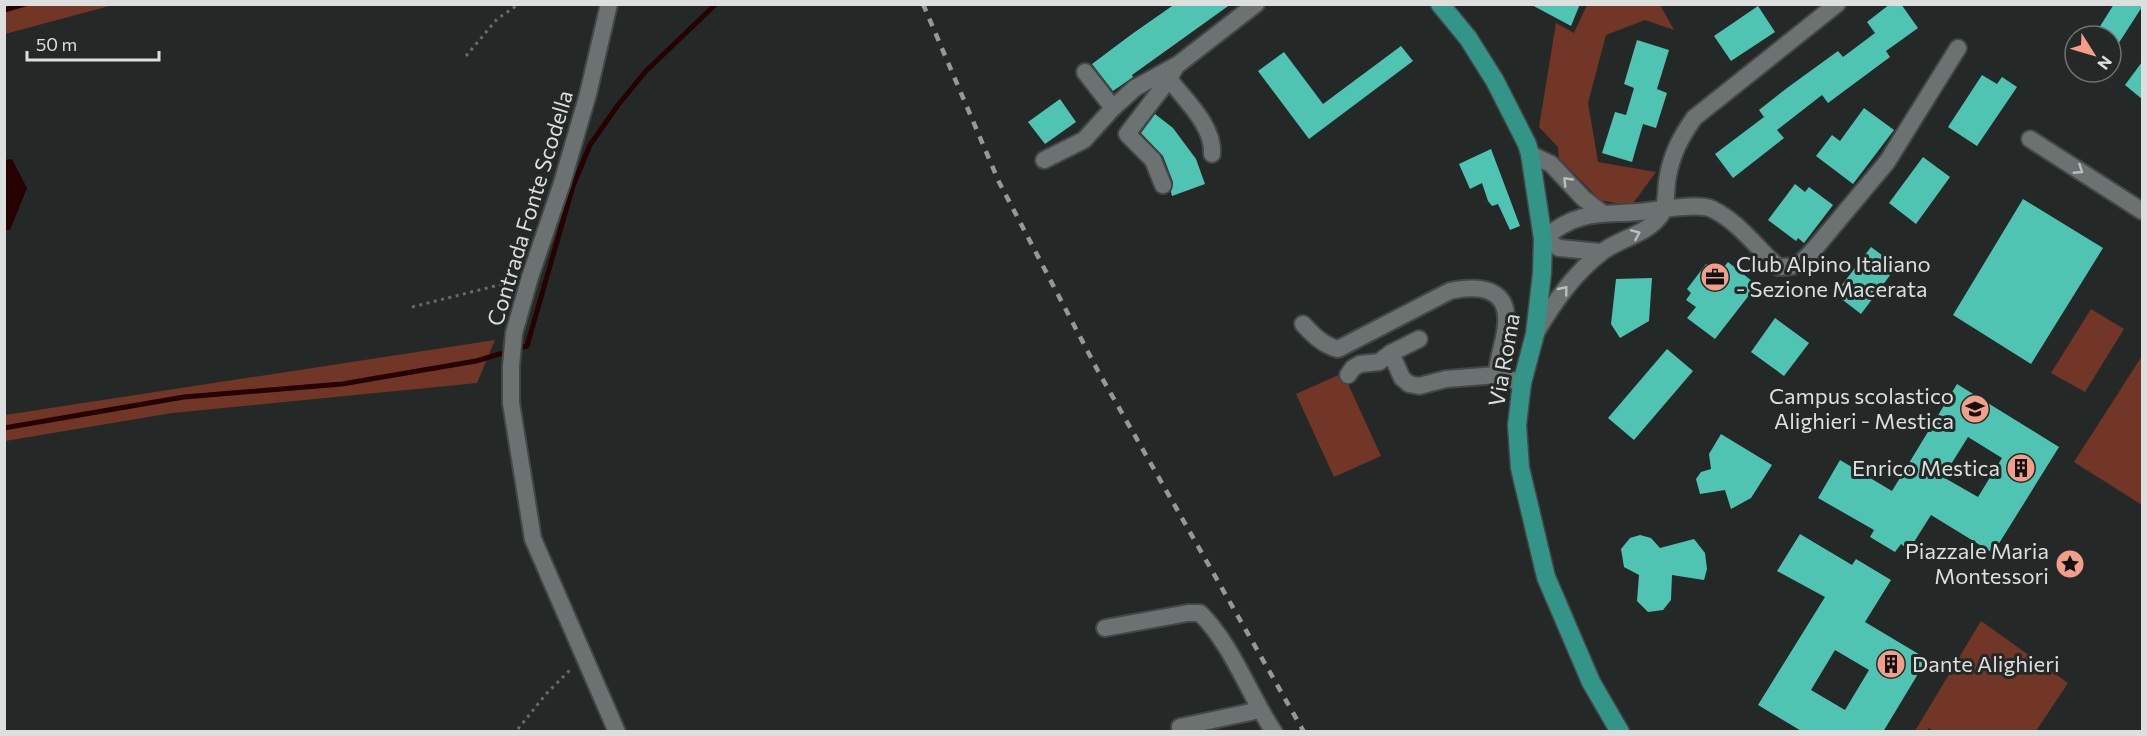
<svg xmlns="http://www.w3.org/2000/svg" width="2147" height="736" font-family="Commissioner,sans-serif">
	<style>
		.green { fill: #723627 }
		.water { fill: #250200 }
		.lines { fill: none; stroke-linecap: round; stroke-linejoin: round }
		.stream { stroke: #250200; stroke-width: 5 }
		.building { fill: #50c4b2; fill-rule: evenodd }
		.minor-casing { stroke: #434746; stroke-width: 20 }
		.major-casing { stroke: #434746; stroke-width: 21 }
		.path { stroke: #666a69; stroke-width: 3; stroke-dasharray: 3 4.5; stroke-linecap: butt }
		.minor { stroke: #6c7271; stroke-width: 16 }
		.major { stroke: #339488; stroke-width: 18 }
		.rail { stroke: #959897; stroke-width: 4.5; stroke-dasharray: 8 8; stroke-linecap: butt }
		.oneway { stroke: #babebd }
		.labels { text-anchor: middle; stroke-width: 6; stroke-linejoin: round; paint-order: stroke }
		.street-label { font-size: 22px; fill: #dcdfde; stroke: #242928 }
		.poi-label { font-size: 22px; fill: #dcdfde; stroke: #242928; text-anchor: end }
	</style>
	<rect width="100%" height="100%" fill="#242928"/>
	<g class="green">
		<polygon points="5,4 113,4 113,5 5,34"/>
		<polygon points="1587,5 1660,5 1674,30 1645,20 1606,35 1588,103 1598,162 1656,172 1631,206 1600,200 1559,158 1558,147 1539,127 1556,23 1574,33"/>
		<polygon points="2091,309 2124,329 2085,392 2051,373"/>
		<polygon points="495,340 477,383 172,413 5,441 5,415"/>
		<polygon points="2142,356 2142,505 2074,462"/>
		<polygon points="1343,373 1381,456 1334,477 1296,394"/>
		<polygon points="1981,621 2068,683 2036,731 1934,732 1929,728 1926,731 1915,731"/>
	</g>
	<polygon class="water" points="12,159 27,188 10,230 5,230 5,160"/>
	<g class="lines">
		<g class="stream">
			<polyline points="4,10 25,4"/>
			<polyline points="4,428 184,397 342,384 476,361 527,346 573,186 590,145 618,105 646,71 716,4"/>
		</g>
	</g>
	<g class="building">
		<polygon points="1175,4 1231,4 1132,75 1133,77 1113,91 1092,64 1132,34"/>
		<polygon points="1530,4 1580,4 1571,26"/>
		<polygon points="1890,4 1901,4 1918,28 1886,51 1890,57 1828,103 1822,95 1777,130 1784,138 1733,178 1715,154 1764,117 1759,110 1787,88 1838,51 1843,57 1875,33 1867,22"/>
		<polygon points="2114,4 2142,4 2142,7 2111,55 2111,36 2094,36"/>
		<polygon points="1758,6 1775,32 1731,61 1714,36"/>
		<polygon points="1637,40 1669,50 1657,89 1667,93 1656,128 1643,124 1632,162 1602,153 1615,112 1626,115 1634,88 1624,84"/>
		<polygon points="1401,46 1413,61 1309,139 1258,71 1284,52 1323,104"/>
		<polygon points="2142,62 2142,99 2125,85"/>
		<polygon points="1982,75 1997,84 2002,77 2017,87 1977,146 1948,127"/>
		<polygon points="1060,99 1076,122 1045,144 1028,122"/>
		<polygon points="1864,108 1894,130 1853,184 1816,156 1832,135 1840,141"/>
		<polygon points="1155,114 1173,128 1196,159 1205,184 1172,196 1171,192 1173,182 1163,156 1141,133"/>
		<polygon points="1491,149 1520,226 1510,230 1498,204 1492,206 1488,201 1482,183 1470,189 1459,164"/>
		<polygon points="1923,157 1950,177 1916,224 1889,203"/>
		<polygon points="1795,184 1805,192 1809,187 1833,205 1804,243 1798,238 1796,241 1768,220"/>
		<polygon points="2023,199 2103,248 2031,364 1953,315"/>
		<polygon points="1871,247 1897,266 1861,314 1835,294"/>
		<polygon points="1728,262 1757,285 1715,339 1687,318 1696,307 1686,300 1691,293 1687,289 1706,264 1718,274"/>
		<polygon points="1652,278 1649,321 1620,338 1611,324 1616,279"/>
		<polygon points="1775,318 1809,343 1784,376 1751,352"/>
		<polygon points="1667,349 1693,371 1634,440 1608,418"/>
		<path d="M1957 384 2059 447 1993 553 1931 515 1909 550 1901 544 1895 552 1870 537 1874 530 1818 498 1840 460 1892 491ZM1968 437 2002 458 1978 497 1943 477Z"/>
		<polygon points="1721,434 1772,465 1751,498 1731,509 1725,490 1700,494 1696,479 1701,472 1711,469 1709,454"/>
		<path d="M1800 534 1852 565 1856 559 1891 580 1865 622 1927 659 1883 732H1803L1758 705 1825 597 1777 571ZM1835 650 1869 670 1845 710 1811 690Z"/>
		<polygon points="1640,535 1651,538 1660,548 1694,539 1705,553 1707,569 1704,580 1672,575 1671,600 1663,610 1648,612 1637,601 1639,575 1624,567 1621,549 1630,538"/>
	</g>
	<g class="lines">
		<g class="minor-casing">
			<g id="minor">
				<polyline points="609,4 588,94 562,183 530,277 514,333 511,366 511,403 533,539 617,732"/>
				<polyline points="1085,72 1113,108"/>
				<path d="M1169 79C1185 100 1214 126 1212 154"/>
				<polyline points="2030,139 2142,211"/>
				<polyline points="1530,154 1551,164 1583,198 1601,212"/>
				<polyline points="1044,160 1084,140 1113,108 1135,88 1175,66"/>
				<polyline points="1163,185 1153,160 1127,134 1169,79 1176,66 1256,4"/>
				<path d="M1601 252 1559 248 1543 239C1555 229 1567 221 1583 217 1602 212 1619 214 1638 212 1656 211 1697 202 1712 209 1739 222 1756 247 1778 267 1799 268 1802 262 1816 247L1887 162 1958 48"/>
				<path d="M1303 324C1313 335 1323 345 1338 349L1450 291C1478 285 1509 287 1506 324 1505 342 1497 358 1497 375L1522 383"/>
				<path d="M1535 334C1553 304 1574 273 1602 252 1620 238 1646 235 1660 216 1668 206 1665 188 1668 176 1672 153 1681 137 1694 118L1837 4"/>
				<polyline points="1419,339 1391,353 1402,378 1409,384 1419,386 1446,379 1497,375"/>
				<polyline points="1348,375 1353,368 1360,364 1379,362 1391,353"/>
				<path d="M1105 628 1188 613H1200C1233 646 1248 693 1274 732"/>
				<polyline points="1180,727 1260,710"/>
			</g>
		</g>
		<g class="major-casing">
			<polyline id="major" points="1440,4 1468,38 1495,81 1527,144 1530,154 1543,239 1542,273 1535,334 1522,383 1517,425 1520,468 1546,577 1591,682 1620,732"/>
		</g>
		<g class="path">
			<polyline points="466,56 497,19 519,4"/>
			<polyline points="412,307 511,282"/>
			<polyline points="518,729 546,694 572,668"/>
		</g>
		<use href="#minor" class="minor"/>
		<use href="#major" class="major"/>
		<polyline class="rail" points="923,4 999,182 1098,371 1304,732"/>
	</g>
	<defs><path id="oneway-chevron" d="M-2-3.5L2.5 0L-2 3.5" fill="none" stroke-width="1.6" stroke-linecap="round" stroke-linejoin="round" transform="scale(1.5)"/></defs>
	<g class="oneway">
		<use href="#oneway-chevron" transform="translate(2079 170) rotate(33)"/>
		<use href="#oneway-chevron" transform="translate(1567 181) rotate(-134)"/>
		<use href="#oneway-chevron" transform="translate(1636 234) rotate(-24)"/>
		<use href="#oneway-chevron" transform="translate(1564 290) rotate(-51)"/>
	</g>
	<defs>
		<g id="office-disc" transform="scale(1.5)"><circle r="9.5" fill="#f49e88" stroke="#242928"/><path d="M-6-3h4V-5.5h4V-3h4V5H-6ZM-1-4.5V-3h2v-1.5ZM-6 0V1H6V0Z" fill="#111"/></g>
		<g id="school-disc" transform="scale(1.5)"><circle r="9.5" fill="#f49e88" stroke="#242928"/><path d="M0-5L7-2L0 1L-7-2ZM-4 1L0 2.5L4 1V4Q0 6-4 4Z" fill="#111"/></g>
		<g id="building-disc" transform="scale(1.5)"><circle r="9.5" fill="#f49e88" stroke="#242928"/><path d="M-4-6H4V6H1V3H-1V6H-4ZM-2.5-4.3h1.7v1.8h-1.7ZM.8-4.3h1.7v1.8H.8ZM-2.5-1h1.7V.8h-1.7ZM.8-1h1.7V.8H.8Z" fill="#111"/></g>
		<g id="sight-disc" transform="scale(1.5)"><circle r="9.5" fill="#f49e88" stroke="#242928"/><path d="M0-6L1.8-2.2L6-1.7L2.9 1.2L3.7 5.4L0 3.3L-3.7 5.4L-2.9 1.2L-6-1.7L-1.8-2.2Z" fill="#111"/></g>
	</defs>
	<g fill-rule="evenodd">
		<use href="#office-disc" x="1715" y="277"/>
		<use href="#school-disc" x="1975" y="409"/>
		<use href="#building-disc" x="2021" y="468"/>
		<use href="#sight-disc" x="2070" y="564"/>
		<use href="#building-disc" x="1891" y="664"/>
	</g>
	<g class="labels">
		<g class="street-label">
			<text transform="translate(530 208) rotate(-73)" y="8">Contrada Fonte Scodella</text>
			<text transform="translate(1504 360) rotate(-80)" y="8">Via Roma</text>
		</g>
		<g class="poi-label">
			<text x="1736" y="272" text-anchor="start">Club Alpino Italiano<tspan x="1736" dy="25">- Sezione Macerata</tspan></text>
			<text x="1954" y="404">Campus scolastico<tspan x="1954" dy="25">Alighieri - Mestica</tspan></text>
			<text x="2000" y="476">Enrico Mestica</text>
			<text x="2049" y="559">Piazzale Maria<tspan x="2049" dy="25">Montessori</tspan></text>
			<text x="1912" y="672" text-anchor="start">Dante Alighieri</text>
		</g>
	</g>
	<rect width="2147" height="736" fill="none" stroke="#dcdfde" stroke-width="12"/>
	<g transform="translate(2093 54) rotate(127)"><circle r="28" fill="#242928" stroke="#6e7271" stroke-width="1.5"/>
	<path d="M0-4.5L10 22L0 15L-10 22Z" fill="#f49e88"/>
	<text y="-9" font-size="16" font-weight="bold" text-anchor="middle" fill="#dcdfde">N</text>
	</g>
	<path d="M27 51v9h132v-9" fill="none" stroke="#dcdfde" stroke-width="3"/>
	<text x="36" y="51" font-size="18" fill="#dcdfde" stroke="#242928" stroke-width="4.5" paint-order="stroke">50 m</text>
</svg>
